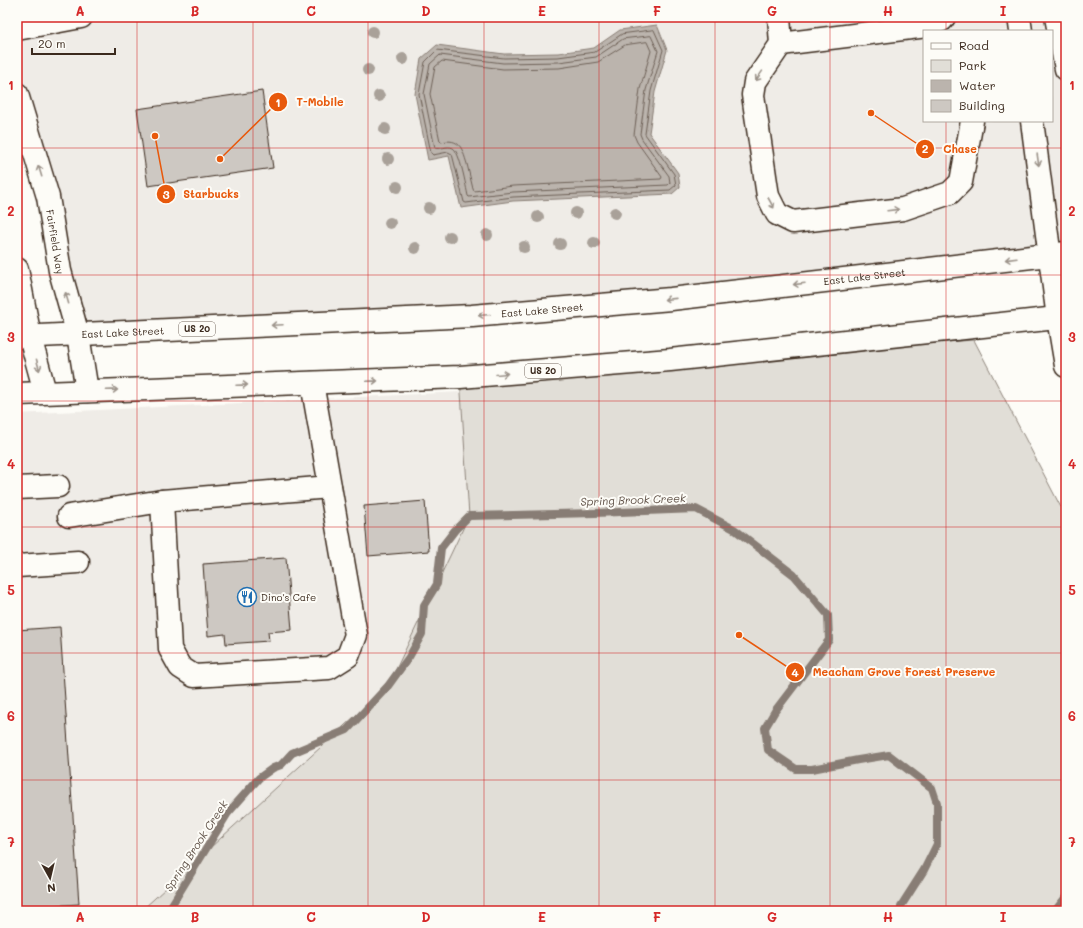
<svg xmlns="http://www.w3.org/2000/svg" width="1083" height="928" font-family="Mali,sans-serif">
	<style>
		.built { fill: #efece7; fill-rule: evenodd }
		.green { fill: #e1ded7; stroke: #8e847a }
		.water { fill: #bbb4ad; stroke: #887d74 }
		.lines { fill: none; stroke-linecap: round; stroke-linejoin: round }
		.shore { stroke: #6e6157; stroke-width: 1 }
		.stream { stroke: #887d74; stroke-width: 8 }
		.building { fill: #cdc8c2; stroke: #3b2a1e }
		.minor-casing { stroke: #3b2a1e; stroke-width: 25 }
		.major-casing { stroke: #3b2a1e; stroke-width: 25 }
		.minor { stroke: #fdfcf7; stroke-width: 22 }
		.major { stroke: #fdfcf7; stroke-width: 22 }
		.tree { fill: #a9a199 }
		.oneway { stroke: #9c938a }
		.grid { fill: none; stroke: #d62828; stroke-width: 1; stroke-opacity: 0.55 }
		.labels { text-anchor: middle; stroke-width: 4; stroke-linejoin: round; paint-order: stroke }
		.shield { fill: #fdfcf7; stroke: #75695f; stroke-width: 1 }
		.shield-label { font-size: 9px; font-weight: bold; fill: #3b2a1e }
		.street-label { font-size: 10px; fill: #3b2a1e; stroke: #fdfcf7 }
		.poi-label { font-size: 10px; fill: #3b2a1e; stroke: #fdfcf7; text-anchor: start }
		.water-label { font-size: 11px; font-style: italic; fill: #615349; stroke: #fdfcf7 }
		.leader { fill: none; stroke: #e8590c; stroke-width: 1.5 }
		.callout-dot { fill: #e8590c; stroke: #fdfcf7; stroke-width: 1.5 }
		.mark-label { font-size: 12px; text-anchor: middle; font-weight: bold; fill: #fff }
		.callout-label { font-size: 11px; text-anchor: middle; font-weight: bold; fill: #e8590c; stroke: #fdfcf7; stroke-width: 4; stroke-linejoin: round; paint-order: stroke }
		.neatline { fill: none; stroke: #d62828; stroke-width: 1.5 }
		.grid-label { font-size: 13px; text-anchor: middle; font-weight: bold; fill: #d62828 }
	</style>
	<rect width="100%" height="100%" fill="#fdfcf7"/>
	<filter id="ink" filterUnits="userSpaceOnUse"><feTurbulence type="fractalNoise" baseFrequency=".025" numOctaves="2"/><feDisplacementMap in="SourceGraphic" scale="8" xChannelSelector="R" yChannelSelector="G"/><feConvolveMatrix kernelMatrix="1 2 1 2 8 2 1 2 1" color-interpolation-filters="sRGB"/></filter>
	<g filter="url(#ink)">
		<g class="built">
			<path d="M17 17H1066V247L899 267 487 306 85 326 17 60ZM924 31H1052V121H924Z"/>
			<polygon points="461,392 469,516 388,686 144,908 106,911 17,911 17,414"/>
		</g>
		<polygon class="green" points="974,340 1066,517 1066,911 106,911 144,908 388,686 469,516 460,377"/>
		<polygon class="water" points="657,25 667,50 655,92 649,133 678,173 680,187 672,194 513,201 461,208 449,156 428,160 415,94 421,59 437,45 504,54 558,53 594,48 620,30"/>
		<g class="lines">
			<g class="shore">
				<polygon points="654,30 663,50 651,91 645,134 674,174 676,185 670,190 513,197 466,203 464,202 452,154 448,152 433,155 431,153 419,94 425,62 437,50 504,58 558,57 595,52 622,34"/>
				<path d="M651 36 658 51 646 90 640 134 642 139 669 176 670 183 668 185 513 192 469 197 468 196C466 187 460 152 453 148 447 145 440 150 435 148L424 94 430 64 440 55 503 63 559 62 596 57 623 39Z"/>
				<path d="M647 42 651 51 640 89 634 135 637 142 662 177 661 179 513 186 474 191 473 189C471 181 469 172 467 164 462 148 460 138 441 142L440 141 430 94 435 67 442 61 503 69 559 68 598 62 625 45Z"/>
			</g>
			<g class="stream">
				<polyline points="168,911 228,813 259,778 273,768 281,765 292,753 347,730 388,686 409,657 422,634 424,605 437,584 441,548 455,530 469,516 595,513 696,509 734,529 794,575 828,615 829,640 775,711 765,728 768,750 796,769 812,769 858,760 889,755 932,788 937,803 937,844 924,870 901,906 901,911"/>
				<polyline points="1055,911 1066,897"/>
			</g>
		</g>
		<g class="building">
			<polygon points="262,91 273,168 148,186 137,109"/>
			<polygon points="425,501 429,551 368,556 364,506"/>
			<polygon points="286,558 292,630 268,632 269,641 226,644 225,634 208,636 203,564"/>
			<polygon points="60,627 79,904 17,908 17,630"/>
		</g>
		<g class="lines">
			<g class="minor-casing">
				<g id="minor">
					<polyline points="779,17 781,44 755,82 753,95 768,196 777,214 793,222 903,209 950,193 961,182 972,121"/>
					<polyline points="1019,17 1021,31"/>
					<polyline points="1056,17 1066,69"/>
					<polyline points="17,29 81,17"/>
					<polyline points="781,44 927,26 942,20 944,17"/>
					<path id="s1" d="M17 94 48 197 60 271 78 335 87 391"/>
					<polyline points="1032,121 1058,318 1066,366"/>
					<polyline points="17,269 30,337 45,392"/>
					<polyline points="17,488 58,486"/>
					<polyline points="162,501 330,487"/>
					<polyline points="69,516 162,501 170,649 180,667 194,676 329,668 348,656 356,635 312,383"/>
					<polyline points="17,566 78,562"/>
				</g>
			</g>
			<g class="major-casing">
				<g id="major">
					<path id="s2" d="M17 337 472 316 671 299 1066 253"/>
					<polyline points="17,394 460,377 670,360 1066,317"/>
				</g>
			</g>
			<use href="#minor" class="minor"/>
			<use href="#major" class="major"/>
		</g>
		<g class="tree">
			<circle cx="373" cy="32" r="6"/>
			<circle cx="403" cy="59" r="6"/>
			<circle cx="368" cy="70" r="6"/>
			<circle cx="379" cy="96" r="6"/>
			<circle cx="385" cy="129" r="6"/>
			<circle cx="388" cy="159" r="6"/>
			<circle cx="397" cy="187" r="6"/>
			<circle cx="429" cy="208" r="6"/>
			<circle cx="576" cy="213" r="6"/>
			<circle cx="615" cy="213" r="6"/>
			<circle cx="538" cy="217" r="6"/>
			<circle cx="390" cy="223" r="6"/>
			<circle cx="487" cy="235" r="6"/>
			<circle cx="450" cy="237" r="6"/>
			<circle cx="594" cy="243" r="6"/>
			<circle cx="560" cy="244" r="6"/>
			<circle cx="524" cy="247" r="6"/>
			<circle cx="415" cy="248" r="6"/>
		</g>
		<defs><path id="oneway-shaft" d="M-6 0H5M1.5-3L5.5 0L1.5 3" fill="none" stroke-width="1.6" stroke-linecap="round" stroke-linejoin="round"/></defs>
		<g class="oneway">
			<use href="#oneway-shaft" transform="translate(759 76) rotate(125)"/>
			<use href="#oneway-shaft" transform="translate(1038 160) rotate(82)"/>
			<use href="#oneway-shaft" transform="translate(40 171) rotate(-107)"/>
			<use href="#oneway-shaft" transform="translate(771 203) rotate(61)"/>
			<use href="#oneway-shaft" transform="translate(893 210) rotate(-7)"/>
			<use href="#oneway-shaft" transform="translate(1011 259) rotate(173)"/>
			<use href="#oneway-shaft" transform="translate(799 284) rotate(173)"/>
			<use href="#oneway-shaft" transform="translate(67 298) rotate(-106)"/>
			<use href="#oneway-shaft" transform="translate(670 299) rotate(174)"/>
			<use href="#oneway-shaft" transform="translate(484 315) rotate(175)"/>
			<use href="#oneway-shaft" transform="translate(277 325) rotate(177)"/>
			<use href="#oneway-shaft" transform="translate(38 365) rotate(75)"/>
			<use href="#oneway-shaft" transform="translate(502 374) rotate(-5)"/>
			<use href="#oneway-shaft" transform="translate(372 381) rotate(-2)"/>
			<use href="#oneway-shaft" transform="translate(242 385) rotate(-2)"/>
			<use href="#oneway-shaft" transform="translate(112 390) rotate(-2)"/>
		</g>
	</g>
	<path class="grid" d="M137 17V911M253 17V911M368 17V911M484 17V911M599 17V911M715 17V911M830 17V911M946 17V31M946 121V911M17 148H1066M17 275H1066M17 401H1066M17 527H1066M17 653H1066M17 780H1066"/>
	<defs>
		<g id="restaurant-ring" transform="scale(1)"><circle r="9.5" fill="#fdfcf7" stroke="#1f6fb2" stroke-width="1.5"/><path d="M-5-6h1v4h1v-4h1v4h1v-4h1v5L-1.5 .5V6h-2V.5L-5-1ZM5-6V6H3V1.5H1.5Q1.5-4 5-6Z" fill="#1f6fb2"/></g>
	</defs>
	<g fill-rule="evenodd">
		<use href="#restaurant-ring" x="247" y="597"/>
	</g>
	<g class="labels">
		<g class="shield">
			<rect x="179" y="322" width="36" height="14" rx="3"/>
			<rect x="525" y="364" width="36" height="14" rx="3"/>
		</g>
		<g class="shield-label">
			<text x="197" y="332">US 20</text>
			<text x="543" y="374">US 20</text>
		</g>
		<g class="street-label">
			<text dy="4" stroke="none"><textPath href="#s1" startOffset="153">Fairfield Way</textPath></text>
			<text dy="4" stroke="none"><textPath href="#s2" startOffset="850">East Lake Street</textPath></text>
			<text dy="4" stroke="none"><textPath href="#s2" startOffset="526">East Lake Street</textPath></text>
			<text dy="4" stroke="none"><textPath href="#s2" startOffset="106">East Lake Street</textPath></text>
		</g>
		<g class="poi-label">
			<text x="261" y="601">Dino's Cafe</text>
		</g>
		<g class="water-label">
			<text transform="translate(633 500) rotate(-2)" y="4">Spring Brook Creek</text>
			<text transform="translate(196 846) rotate(-57)" y="4">Spring Brook Creek</text>
		</g>
	</g>
	<path class="leader" d="M220 159L278 102M871 113L925 149M155 136L166 194M739 635L795 672"/>
	<g class="callout-dot">
		<circle cx="220" cy="159" r="4"/>
		<circle cx="871" cy="113" r="4"/>
		<circle cx="155" cy="136" r="4"/>
		<circle cx="739" cy="635" r="4"/>
		<circle cx="278" cy="102" r="10"/>
		<circle cx="925" cy="149" r="10"/>
		<circle cx="166" cy="194" r="10"/>
		<circle cx="795" cy="672" r="10"/>
	</g>
	<g class="mark-label">
		<text x="278" y="107">1</text>
		<text x="925" y="153">2</text>
		<text x="166" y="199">3</text>
		<text x="795" y="677">4</text>
	</g>
	<g class="callout-label">
		<text x="320" y="106">T-Mobile</text>
		<text x="960" y="153">Chase</text>
		<text x="211" y="198">Starbucks</text>
		<text x="904" y="676">Meacham Grove Forest Preserve</text>
	</g>
	<rect width="1083" height="928" fill="none" stroke="#fdfcf7" stroke-width="44"/>
	<rect x="923" y="30" width="130" height="92" fill="#fdfcf7" stroke="#afa8a0"/>
	<rect x="931" y="43" width="20" height="6" fill="#fdfcf7" stroke="#afa8a0"/>
	<text x="959" y="50" font-size="12" fill="#3b2a1e">Road</text>
	<rect x="931" y="60" width="20" height="12" fill="#e1ded7" stroke="#afa8a0"/>
	<text x="959" y="70" font-size="12" fill="#3b2a1e">Park</text>
	<rect x="931" y="80" width="20" height="12" fill="#bbb4ad" stroke="#afa8a0"/>
	<text x="959" y="90" font-size="12" fill="#3b2a1e">Water</text>
	<rect x="931" y="100" width="20" height="12" fill="#cdc8c2" stroke="#afa8a0"/>
	<text x="959" y="110" font-size="12" fill="#3b2a1e">Building</text>
	<g transform="translate(50 878) rotate(172)" stroke="#fdfcf7" stroke-width="3" paint-order="stroke">
	<path d="M0-3L7 15L0 10L-7 15Z" fill="#3b2a1e"/>
	<text y="-6" font-size="11" font-weight="bold" text-anchor="middle" fill="#3b2a1e">N</text>
	</g>
	<path d="M32 48v6h83v-6" fill="none" stroke="#3b2a1e" stroke-width="2"/>
	<text x="38" y="48" font-size="12" fill="#3b2a1e" stroke="#fdfcf7" stroke-width="3" paint-order="stroke">20 m</text>
	<rect x="22" y="22" width="1039" height="884" class="neatline"/>
	<g class="grid-label">
		<text x="80" y="16">A</text>
		<text x="195" y="16">B</text>
		<text x="311" y="16">C</text>
		<text x="426" y="16">D</text>
		<text x="542" y="16">E</text>
		<text x="657" y="16">F</text>
		<text x="772" y="16">G</text>
		<text x="888" y="16">H</text>
		<text x="1003" y="16">I</text>
		<text x="11" y="90">1</text>
		<text x="1072" y="90">1</text>
		<text x="11" y="216">2</text>
		<text x="1072" y="216">2</text>
		<text x="11" y="342">3</text>
		<text x="1072" y="342">3</text>
		<text x="11" y="469">4</text>
		<text x="1072" y="469">4</text>
		<text x="11" y="595">5</text>
		<text x="1072" y="595">5</text>
		<text x="11" y="721">6</text>
		<text x="1072" y="721">6</text>
		<text x="11" y="847">7</text>
		<text x="1072" y="847">7</text>
		<text x="80" y="922">A</text>
		<text x="195" y="922">B</text>
		<text x="311" y="922">C</text>
		<text x="426" y="922">D</text>
		<text x="542" y="922">E</text>
		<text x="657" y="922">F</text>
		<text x="772" y="922">G</text>
		<text x="888" y="922">H</text>
		<text x="1003" y="922">I</text>
	</g>
</svg>
